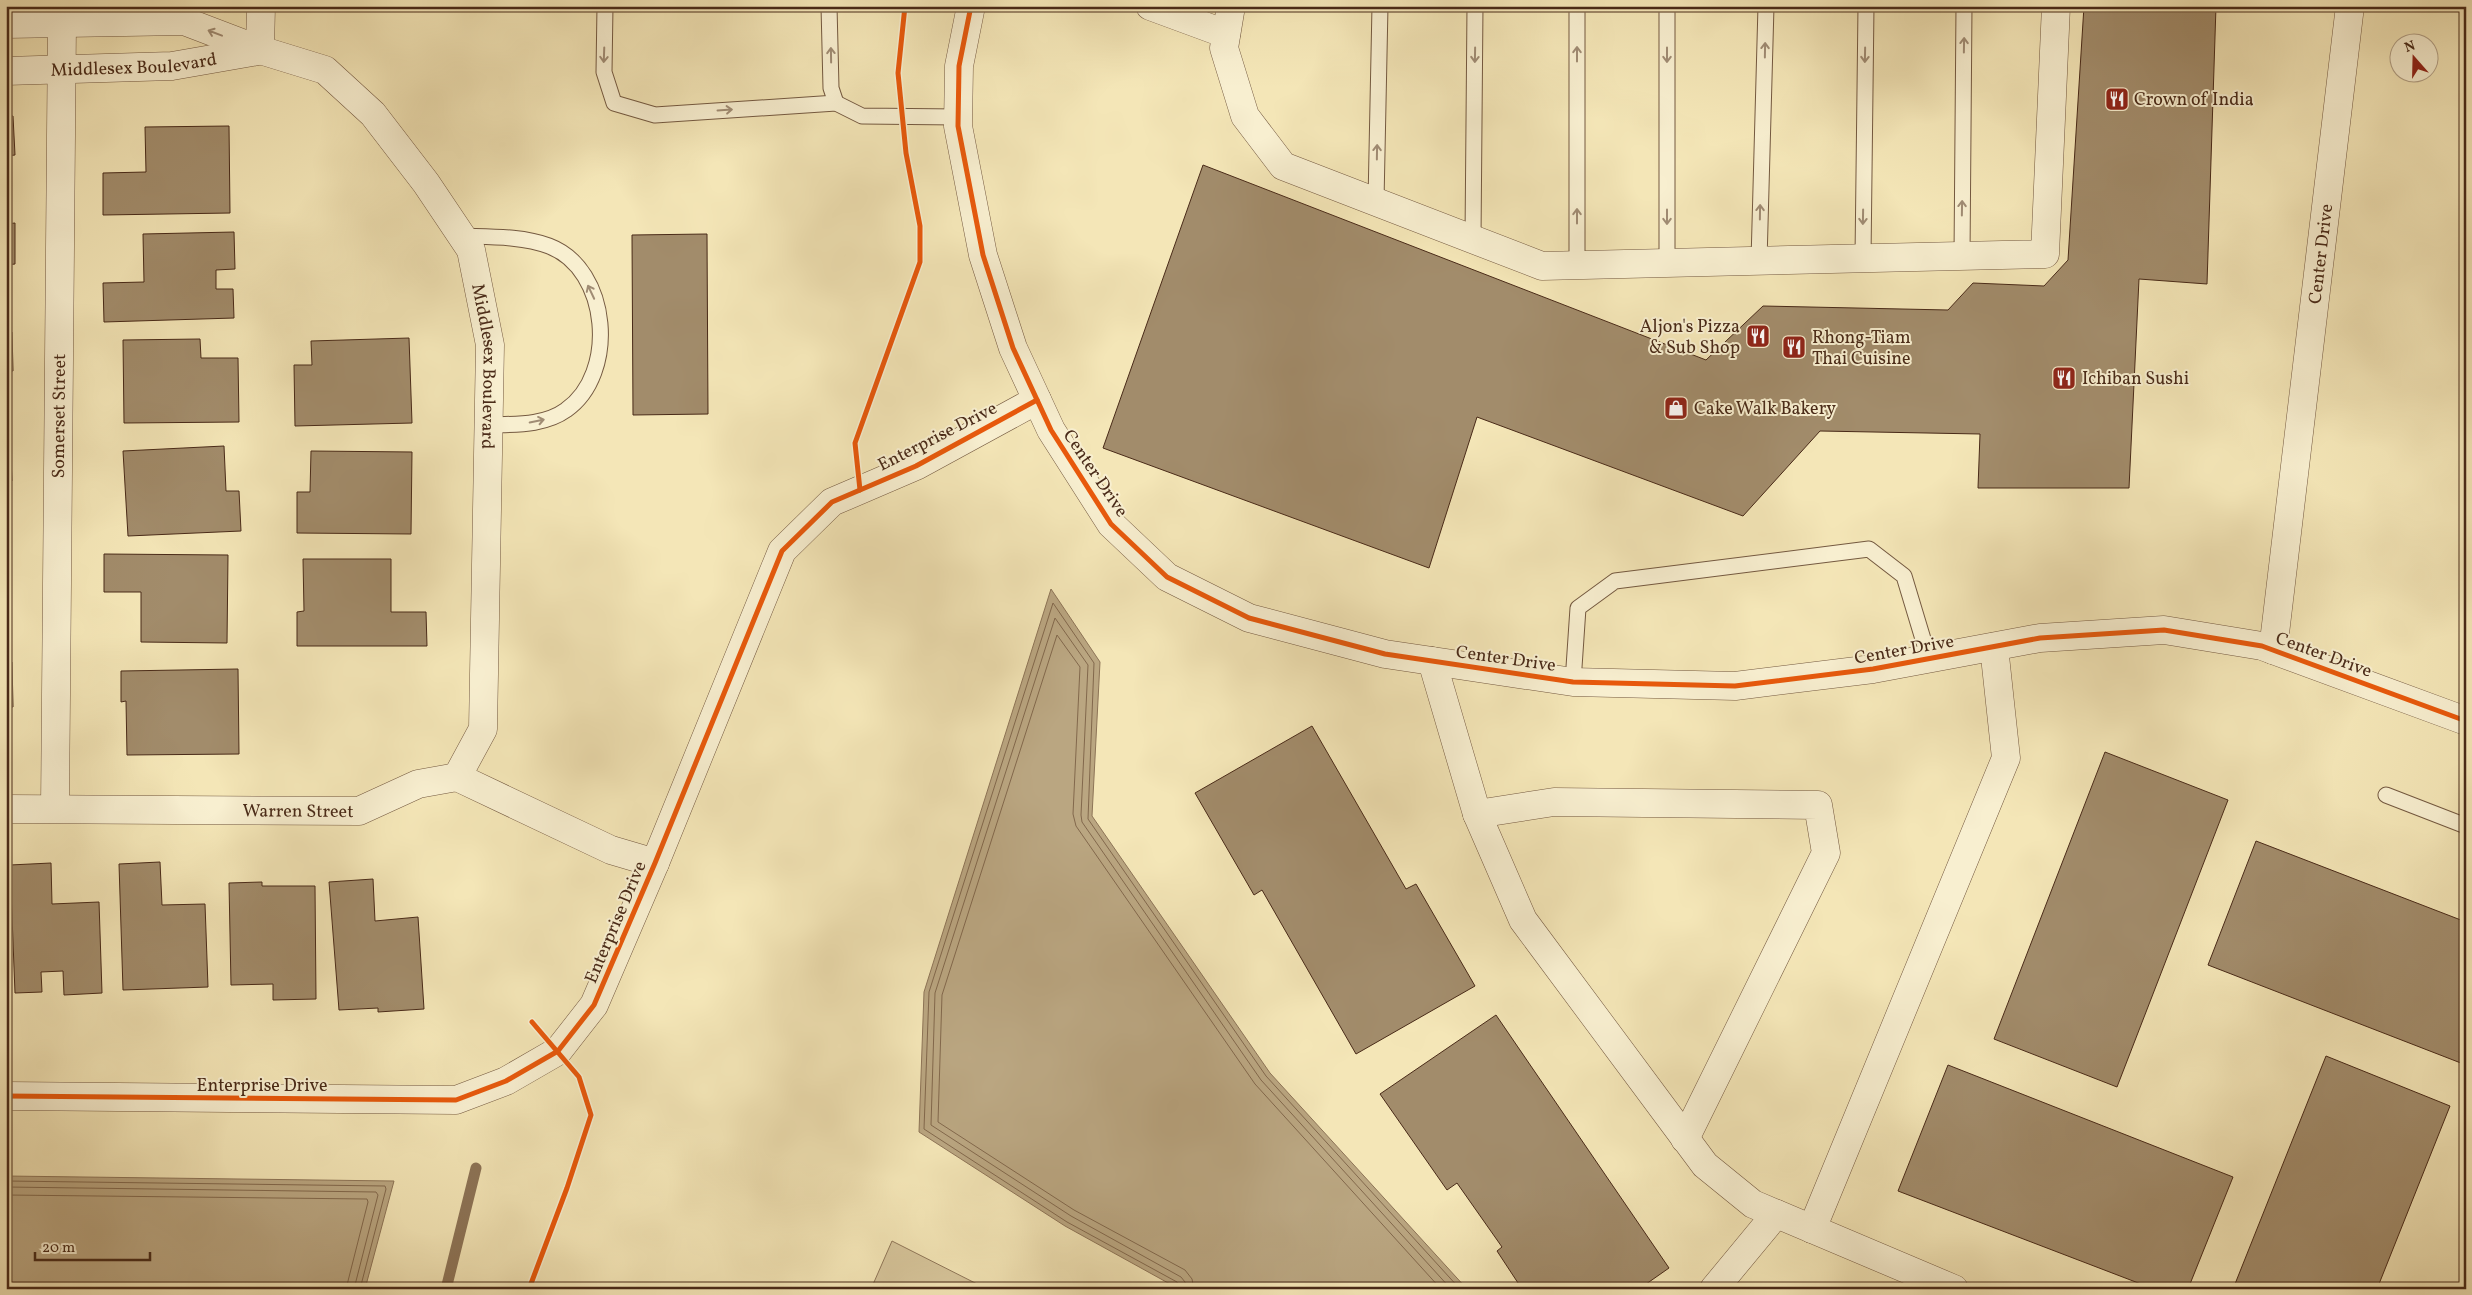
<svg xmlns="http://www.w3.org/2000/svg" width="2472" height="1295" font-family="Vollkorn,serif">
	<style>
		.green { fill: #d7c69c; stroke: #90785a }
		.water { fill: #baa681; stroke: #8d7457 }
		.lines { fill: none; stroke-linecap: round; stroke-linejoin: round }
		.shore { stroke: #82684c; stroke-width: 1 }
		.stream { stroke: #8d7457; stroke-width: 11 }
		.building { fill: #a28c6b; stroke: #492a18 }
		.service-casing { stroke: #745940; stroke-width: 17 }
		.minor-casing { stroke: #745940; stroke-width: 29 }
		.service { stroke: #f8efd0; stroke-width: 15 }
		.minor { stroke: #f8efd0; stroke-width: 28 }
		.cycleway-casing { stroke: #f8efd0; stroke-width: 8 }
		.cycleway { stroke: #e8590c; stroke-width: 5 }
		.oneway { stroke: #a08c74 }
		.labels { text-anchor: middle; stroke-width: 4; stroke-linejoin: round; paint-order: stroke }
		.street-label { font-size: 18px; fill: #492a18; stroke: #f8efd0 }
		.poi-label { font-size: 18px; fill: #492a18; stroke: #f8efd0; text-anchor: start }
	</style>
	<rect width="100%" height="100%" fill="#f4e6b7"/>
	<filter id="stains"><feTurbulence type="fractalNoise" baseFrequency=".004" numOctaves="4"/><feColorMatrix values="0 0 0 0 .2 0 0 0 0 .09 0 0 0 0 .02 0 0 0 .5 -.17"/></filter>
	<radialGradient id="worn" r=".72"><stop offset=".6" stop-color="#630" stop-opacity="0"/><stop offset="1" stop-color="#630" stop-opacity=".3"/></radialGradient>
	<polygon class="green" points="892,1241 987,1289 871,1289"/>
	<g class="water">
		<polygon points="1051,589 1100,662 1092,816 1270,1073 1467,1289 1179,1289 1065,1226 919,1132 924,992"/>
		<polygon points="6,1176 394,1181 365,1289 6,1289"/>
	</g>
	<g class="lines">
		<g class="shore">
			<polyline points="6,1181 385,1186 386,1189 360,1289"/>
			<polyline points="6,1187 376,1192 378,1195 354,1289"/>
			<polyline points="6,1195 367,1199 368,1202 346,1289"/>
			<polyline points="1180,1289 1177,1282 1067,1222 924,1129 929,992 1053,603 1094,663 1088,819 1266,1076 1460,1289"/>
			<polyline points="1186,1289 1185,1282 1181,1277 1071,1216 931,1125 935,993 1055,618 1088,665 1081,815 1082,822 1261,1080 1451,1289"/>
			<polyline points="1194,1289 1192,1279 1185,1270 1074,1210 938,1122 942,995 1057,635 1080,667 1073,814 1076,826 1255,1084 1441,1289"/>
		</g>
		<polyline class="stream" points="446,1289 476,1168"/>
	</g>
	<g class="building">
		<polygon points="2084,6 2216,6 2207,284 2139,279 2129,488 1978,488 1980,434 1820,431 1743,516 1477,417 1429,568 1103,448 1203,165 1706,360 1763,306 1948,310 1973,283 2044,286 2068,260"/>
		<polygon points="6,116 13,116 15,155 6,156"/>
		<polygon points="229,126 230,213 103,215 103,173 146,172 145,127"/>
		<polygon points="15,223 15,264 6,265 6,224"/>
		<polygon points="234,232 235,269 216,270 216,289 233,289 234,318 104,322 103,283 144,282 143,234"/>
		<polygon points="707,234 708,414 633,415 632,235"/>
		<polygon points="6,332 12,332 13,371 6,371"/>
		<polygon points="409,338 412,423 295,426 294,365 312,365 311,341"/>
		<polygon points="200,339 201,358 238,358 239,422 124,423 123,340"/>
		<polygon points="6,437 10,437 12,481 6,481"/>
		<polygon points="224,446 226,491 239,491 241,531 128,536 123,451"/>
		<polygon points="311,451 412,452 411,534 297,533 297,492 310,492"/>
		<polygon points="104,554 228,555 227,643 141,642 141,592 104,592"/>
		<polygon points="303,559 391,559 391,612 426,612 427,646 297,646 297,612 304,611"/>
		<polygon points="12,662 13,707 6,707 6,663"/>
		<polygon points="238,669 239,754 127,755 126,701 121,702 121,671"/>
		<polygon points="1312,726 1406,889 1416,884 1475,986 1356,1054 1262,890 1254,895 1195,793"/>
		<polygon points="2105,752 2228,800 2117,1087 1994,1039"/>
		<polygon points="2256,841 2466,922 2466,1065 2208,965"/>
		<polygon points="160,862 162,905 205,904 208,987 123,990 119,864"/>
		<polygon points="51,863 52,904 99,902 102,993 64,995 63,971 41,972 42,992 15,993 10,865"/>
		<polygon points="373,879 375,921 418,917 424,1009 378,1012 378,1008 339,1010 329,882"/>
		<polygon points="262,882 262,886 315,886 316,999 273,1000 273,984 231,985 229,883"/>
		<polygon points="1496,1015 1669,1268 1639,1289 1522,1289 1497,1251 1502,1247 1457,1183 1447,1190 1380,1094"/>
		<polygon points="2326,1056 2450,1106 2377,1289 2233,1289"/>
		<polygon points="1948,1065 2233,1177 2188,1289 2154,1289 1898,1191"/>
	</g>
	<g class="lines">
		<g class="service-casing">
			<g id="service">
				<polyline points="605,6 604,72 614,103 655,115 836,103 862,116 958,117"/>
				<polyline points="829,6 831,88 836,103"/>
				<polyline points="1667,6 1667,263"/>
				<polyline points="1376,201 1380,6"/>
				<path d="M462 236C490 237 522 236 549 246 610 269 618 374 566 410 544 426 514 424 488 425"/>
				<polyline points="1473,238 1475,6"/>
				<polyline points="1962,256 1964,6"/>
				<polyline points="1863,258 1866,6"/>
				<polyline points="1759,261 1766,6"/>
				<polyline points="1577,265 1577,6"/>
				<polyline points="1573,682 1578,608 1615,581 1869,549 1904,576 1929,659"/>
				<polyline points="2386,795 2466,826"/>
			</g>
		</g>
		<g class="minor-casing">
			<g id="minor">
				<polyline points="971,6 959,66 958,126 983,255 1013,348 1051,430 1111,524 1167,577 1249,618 1385,654 1573,682 1735,686 1873,669 2040,638 2164,630 2262,646 2466,721"/>
				<polyline points="1150,6 1226,34"/>
				<polyline points="1231,6 1224,48 1245,116 1283,166 1542,266 2045,254 2056,6"/>
				<path id="s1" d="M6 24 184 21 260 50 325 70 373 114 426 183 471 250 490 345 483 729 457 777"/>
				<polyline points="260,50 261,6"/>
				<path id="s2" d="M6 71 172 66 258 51"/>
				<path id="s3" d="M2273 650 2350 6"/>
				<polyline points="1432,661 1477,814 1523,920 1705,1165 1753,1204 1954,1289"/>
				<path id="s4" d="M55 808 62 24"/>
				<path id="s5" d="M6 809 359 811 418 784 457 777 611 850 655 863"/>
				<polyline points="1477,814 1554,802 1818,805 1826,853 1685,1139"/>
				<polyline points="6,1096 456,1100 506,1081 558,1051 594,1005 655,863 782,551 832,502 916,466 1037,400"/>
				<polyline points="1812,1229 2006,758 1994,647"/>
				<polyline points="1714,1289 1776,1214"/>
			</g>
		</g>
		<use href="#service" class="service"/>
		<use href="#minor" class="minor"/>
		<g class="cycleway-casing">
			<g id="cycleway">
				<polyline points="971,6 959,66 958,126 983,255 1013,348 1051,430 1111,524 1167,577 1249,618 1385,654 1573,682 1735,686 1873,669 2040,638 2164,630 2262,646 2466,721"/>
				<polyline points="860,490 855,443 920,262 920,226 906,153 898,73 905,6"/>
				<polyline points="6,1096 456,1100 506,1081 558,1051 594,1005 655,863 782,551 832,502 916,466 1037,400"/>
				<polyline points="529,1289 567,1188 591,1115 579,1077 532,1022"/>
			</g>
		</g>
		<use href="#cycleway" class="cycleway"/>
	</g>
	<defs><path id="oneway-shaft" d="M-6 0H5M1.5-3L5.5 0L1.5 3" fill="none" stroke-width="1.6" stroke-linecap="round" stroke-linejoin="round" transform="scale(1.25)"/></defs>
	<g class="oneway">
		<use href="#oneway-shaft" transform="translate(215 33) rotate(-159)"/>
		<use href="#oneway-shaft" transform="translate(1964 45) rotate(-89)"/>
		<use href="#oneway-shaft" transform="translate(1765 50) rotate(-89)"/>
		<use href="#oneway-shaft" transform="translate(1577 54) rotate(-90)"/>
		<use href="#oneway-shaft" transform="translate(604 55) rotate(92)"/>
		<use href="#oneway-shaft" transform="translate(831 55) rotate(-91)"/>
		<use href="#oneway-shaft" transform="translate(1475 55) rotate(91)"/>
		<use href="#oneway-shaft" transform="translate(1667 55) rotate(90)"/>
		<use href="#oneway-shaft" transform="translate(1865 55) rotate(91)"/>
		<use href="#oneway-shaft" transform="translate(725 110) rotate(-4)"/>
		<use href="#oneway-shaft" transform="translate(1377 152) rotate(-89)"/>
		<use href="#oneway-shaft" transform="translate(1962 208) rotate(-89)"/>
		<use href="#oneway-shaft" transform="translate(1760 212) rotate(-89)"/>
		<use href="#oneway-shaft" transform="translate(1577 216) rotate(-90)"/>
		<use href="#oneway-shaft" transform="translate(1667 217) rotate(90)"/>
		<use href="#oneway-shaft" transform="translate(1863 217) rotate(91)"/>
		<use href="#oneway-shaft" transform="translate(591 292) rotate(-115)"/>
		<use href="#oneway-shaft" transform="translate(537 421) rotate(-12)"/>
	</g>
	<defs>
		<g id="restaurant-square" transform="scale(1.25)"><rect x="-9" y="-9" width="18" height="18" rx="4" fill="#8f2418" stroke="#f8efd0"/><path d="M-5-6h1v4h1v-4h1v4h1v-4h1v5L-1.5 .5V6h-2V.5L-5-1ZM5-6V6H3V1.5H1.5Q1.5-4 5-6Z" fill="#fff"/></g>
		<g id="shop-square" transform="scale(1.25)"><rect x="-9" y="-9" width="18" height="18" rx="4" fill="#8f2418" stroke="#f8efd0"/><path d="M-5-2.5h2.3a2.7 3.5 0 0 1 5.4 0H5L5.5 6h-11ZM-1.5-2.5h3a1.5 2.3 0 0 0-3 0Z" fill="#fff"/></g>
	</defs>
	<g fill-rule="evenodd">
		<use href="#restaurant-square" x="2117" y="99"/>
		<use href="#restaurant-square" x="1758" y="336"/>
		<use href="#restaurant-square" x="1794" y="347"/>
		<use href="#restaurant-square" x="2064" y="378"/>
		<use href="#shop-square" x="1676" y="408"/>
	</g>
	<g class="labels">
		<g class="street-label">
			<text dy="6" stroke="none"><textPath href="#s2" startOffset="128">Middlesex Boulevard</textPath></text>
			<text dy="6" stroke="none"><textPath href="#s3" startOffset="399">Center Drive</textPath></text>
			<text dy="6" stroke="none"><textPath href="#s1" startOffset="678">Middlesex Boulevard</textPath></text>
			<text dy="6" stroke="none"><textPath href="#s4" startOffset="392">Somerset Street</textPath></text>
			<text transform="translate(937 436) rotate(-27)" y="6">Enterprise Drive</text>
			<text transform="translate(1096 473) rotate(56)" y="6">Center Drive</text>
			<text transform="translate(1904 649) rotate(-10)" y="6">Center Drive</text>
			<text transform="translate(2324 654) rotate(20)" y="6">Center Drive</text>
			<text transform="translate(1506 658) rotate(8)" y="6">Center Drive</text>
			<text dy="6" stroke="none"><textPath href="#s5" startOffset="292">Warren Street</textPath></text>
			<text transform="translate(615 922) rotate(-67)" y="6">Enterprise Drive</text>
			<text x="262" y="1091">Enterprise Drive</text>
		</g>
		<g class="poi-label">
			<text x="2134" y="105">Crown of India</text>
			<text x="1740" y="332" text-anchor="end">Aljon's Pizza<tspan x="1740" dy="21">&amp; Sub Shop</tspan></text>
			<text x="1812" y="343">Rhong-Tiam<tspan x="1812" dy="21">Thai Cuisine</tspan></text>
			<text x="2082" y="384">Ichiban Sushi</text>
			<text x="1694" y="414">Cake Walk Bakery</text>
		</g>
	</g>
	<rect width="2472" height="1295" fill="none" stroke="#f4e6b7" stroke-width="25"/>
	<rect x="8" y="8" width="2457" height="1280" fill="none" stroke="#492a18" stroke-width="2.5"/>
	<rect x="12" y="12" width="2447" height="1270" fill="none" stroke="#492a18"/>
	<g transform="translate(2414 58) rotate(340)"><circle r="24" fill="#f8efd0" stroke="#b2a086"/>
	<path d="M0-4L9 19L0 12L-9 19Z" fill="#8f2418"/>
	<text y="-8" font-size="14" font-weight="bold" text-anchor="middle" fill="#492a18">N</text>
	</g>
	<path d="M35 1252v8h115v-8" fill="none" stroke="#492a18" stroke-width="2.5"/>
	<text x="42" y="1252" font-size="15" fill="#492a18" stroke="#f8efd0" stroke-width="4" paint-order="stroke">20 m</text>
	<rect width="100%" height="100%" filter="url(#stains)"/>
	<rect width="100%" height="100%" fill="url(#worn)"/>
</svg>
